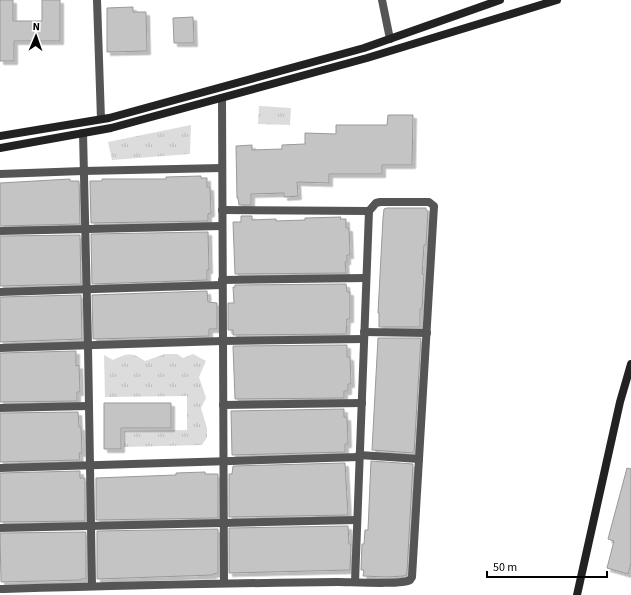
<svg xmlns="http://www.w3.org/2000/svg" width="631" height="595" font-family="'Source Sans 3',sans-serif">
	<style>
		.grass { fill: url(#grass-tufts) }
		.building { fill: #c4c4c4; stroke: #999; filter: url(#shadow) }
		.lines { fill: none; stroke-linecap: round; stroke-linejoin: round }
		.street { stroke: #555; stroke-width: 8 }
		.secondary { stroke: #222; stroke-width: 8 }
	</style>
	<defs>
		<pattern id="grass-tufts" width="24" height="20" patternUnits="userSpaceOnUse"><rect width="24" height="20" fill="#dcdcdc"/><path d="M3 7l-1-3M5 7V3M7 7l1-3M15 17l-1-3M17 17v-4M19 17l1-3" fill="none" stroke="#bbb"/></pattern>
		<filter id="shadow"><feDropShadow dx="3.5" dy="3.5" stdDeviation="0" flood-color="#0004"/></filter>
	</defs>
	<rect width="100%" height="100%" fill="#fff"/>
	<g class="grass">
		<polygon points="259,106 291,108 290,125 258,124"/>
		<polygon points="191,125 190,154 112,160 108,142"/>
		<path d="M165 354H177L183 358 193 354 206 361 199 377 206 398 201 408 207 428V437L202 445 124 447V431L187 430V396L105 397 104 355 113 360C127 353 132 352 145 361Z"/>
	</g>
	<g class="building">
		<polygon points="0,0 13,0 13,21 42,21 42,0 60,0 60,41 14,41 14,61 0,61"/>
		<polygon points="133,7 133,12 146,12 147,51 107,52 107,8"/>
		<polygon points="193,17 194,43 174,43 173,18"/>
		<polygon points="388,115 413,115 412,165 382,165 382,174 329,174 329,183 297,182 298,196 284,197 284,193 251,194 251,205 239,205 238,198 237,198 236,146 252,145 252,150 282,149 282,145 305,144 305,133 336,134 336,125 387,125"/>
		<polygon points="201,176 201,178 207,178 207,187 210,187 211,213 208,214 208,221 91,223 90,181 102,181 102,179 166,179 166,177"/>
		<polygon points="70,179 70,181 79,181 80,224 0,226 0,183"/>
		<polygon points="387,208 426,208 426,210 428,211 426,245 424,245 422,274 424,274 422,309 420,309 420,327 379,327 379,313 378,313 383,218 384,209"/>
		<polygon points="241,216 252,216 252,220 276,219 276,221 305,220 305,218 341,217 340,219 346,219 346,228 349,228 350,255 347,255 347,261 345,262 346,273 235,274 233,222 241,222"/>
		<polygon points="208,232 209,270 207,270 207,280 92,284 91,234"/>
		<polygon points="80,235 81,284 0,286 0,236"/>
		<polygon points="346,284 347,292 350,292 350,319 347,319 346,334 233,335 233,330 228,330 228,303 234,303 233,287 235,287 235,285"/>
		<polygon points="207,291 208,302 217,303 217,329 209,329 209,336 93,339 92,295"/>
		<polygon points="81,295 82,339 0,342 0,297"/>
		<polygon points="378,338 421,338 414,453 372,450"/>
		<polygon points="347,345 347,357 350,357 351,384 348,384 348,391 344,391 344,398 235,399 233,346"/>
		<polygon points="76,351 76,366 79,365 80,392 77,392 77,401 0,402 0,353"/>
		<polygon points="104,403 171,403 171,428 121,428 121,449 104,449"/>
		<polygon points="344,409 344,417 347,417 348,444 345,444 345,452 232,455 231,411"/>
		<polygon points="78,412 79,427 81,427 82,453 79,453 80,460 0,462 0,413"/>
		<polygon points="371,461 413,464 407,572 406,575 404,576 387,577 363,576 364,570 361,570 362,544 364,544 365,530 368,530"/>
		<polygon points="345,463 348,515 229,517 229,474 232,474 233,466"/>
		<polygon points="627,468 631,469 631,563 628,574 607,568 614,541 608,539"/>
		<polygon points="80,471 80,478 85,478 85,521 0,522 0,473"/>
		<polygon points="205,472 205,474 218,474 218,518 96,520 96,478 176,475 176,473"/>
		<polygon points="348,526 349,544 351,544 350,570 229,573 229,528"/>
		<polygon points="218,529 218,573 213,574 213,575 97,579 97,531"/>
		<polygon points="86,532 86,579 81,579 81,580 1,582 0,533"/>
	</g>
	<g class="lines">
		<g class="street">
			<polyline points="97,0 101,119"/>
			<polyline points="382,0 390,39"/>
			<polyline points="222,98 224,583"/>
			<polyline points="83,133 88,346 92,586"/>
			<polyline points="0,174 83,171 222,168"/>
			<polyline points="0,231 222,226"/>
			<polyline points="222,280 366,278"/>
			<polyline points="0,292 222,285"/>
			<polyline points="364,332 427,333"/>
			<polyline points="0,348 223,341 364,339"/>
			<polyline points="223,405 362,403"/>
			<polyline points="0,408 88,406"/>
			<polyline points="359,455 419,459"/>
			<polyline points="0,468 359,457"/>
			<polyline points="0,528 357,520"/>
			<polyline points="355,582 369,211"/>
			<path d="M0 589C113 586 225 583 338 582 351 582 402 585 410 580L412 577 434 206 429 202H380L376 203 369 211 222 210"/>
		</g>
		<g class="secondary">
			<polyline points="0,136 109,118 364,48 500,0"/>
			<polyline points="0,148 111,128 367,58 557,0"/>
			<polyline points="577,595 620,402 631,364"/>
		</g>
	</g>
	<g transform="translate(36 36) rotate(2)" stroke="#ffffff" stroke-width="3" paint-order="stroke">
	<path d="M0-3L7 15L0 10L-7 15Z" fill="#000000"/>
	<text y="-6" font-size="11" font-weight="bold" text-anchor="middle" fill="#000000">N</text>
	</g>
	<path d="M487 571v6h120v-6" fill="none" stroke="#000000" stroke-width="2"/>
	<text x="493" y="571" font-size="12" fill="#000000" stroke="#ffffff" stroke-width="3" paint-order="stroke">50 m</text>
</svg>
